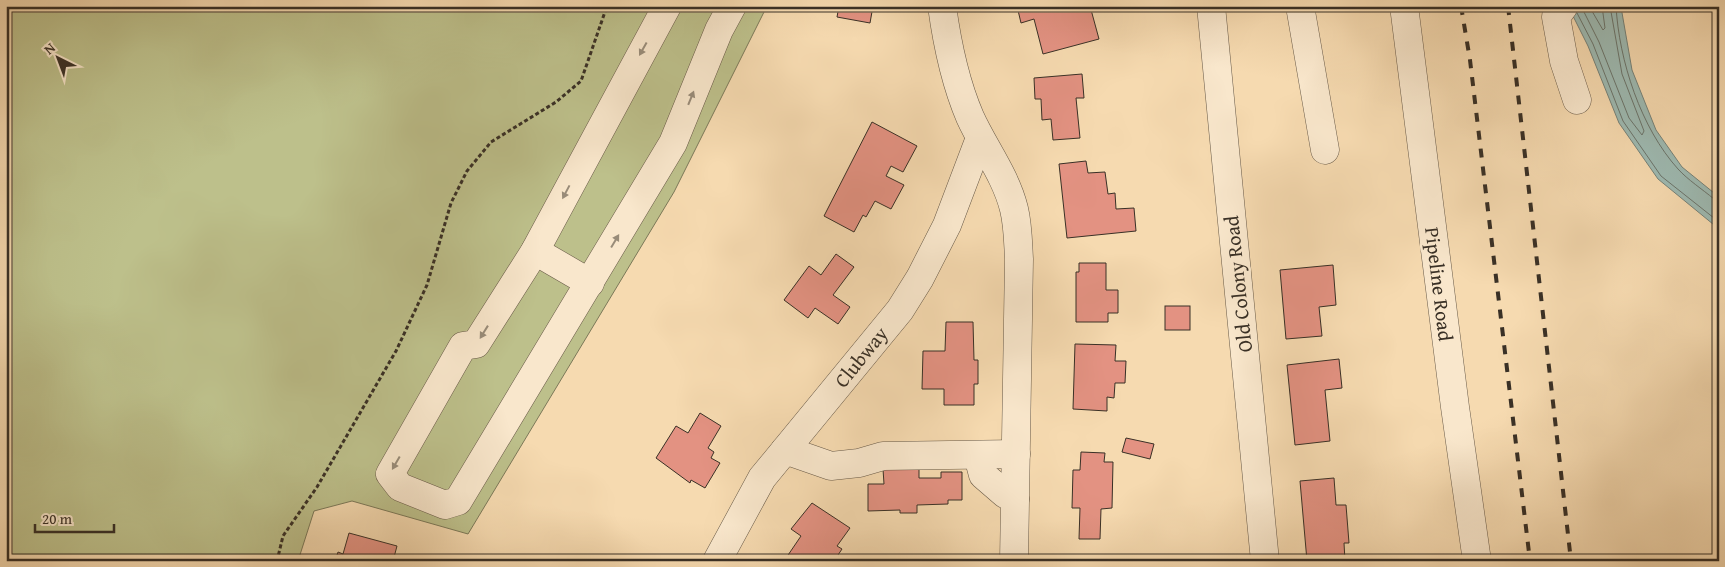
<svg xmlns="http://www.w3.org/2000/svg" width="1725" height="567" font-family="'Gentium Book Plus',serif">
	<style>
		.green { fill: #bdc08b; stroke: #7b7858 }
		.water { fill: #9ebab2; stroke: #76837a }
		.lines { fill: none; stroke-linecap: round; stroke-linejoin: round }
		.shore { stroke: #6c756c; stroke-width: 1 }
		.building { fill: #e39282; stroke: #393026 }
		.minor-casing { stroke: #685a48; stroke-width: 29 }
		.path { stroke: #393026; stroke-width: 3; stroke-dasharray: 4 2.5; stroke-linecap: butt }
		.minor { stroke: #f9e7cc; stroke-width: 28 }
		.rail { stroke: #393026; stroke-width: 4; stroke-dasharray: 9 9; stroke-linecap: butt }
		.oneway { fill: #998c79 }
		.labels { text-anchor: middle; stroke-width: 5; stroke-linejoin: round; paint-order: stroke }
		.street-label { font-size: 20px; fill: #393026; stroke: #f9e7cc }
	</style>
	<rect width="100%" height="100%" fill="#f6dab0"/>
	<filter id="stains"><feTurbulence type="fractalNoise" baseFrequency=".004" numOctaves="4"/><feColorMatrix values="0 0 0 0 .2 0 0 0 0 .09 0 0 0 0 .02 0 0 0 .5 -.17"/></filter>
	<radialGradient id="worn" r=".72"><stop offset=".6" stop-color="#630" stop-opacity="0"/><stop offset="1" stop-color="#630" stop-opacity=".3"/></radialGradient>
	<polygon class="green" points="6,6 767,6 674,192 468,534 352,501 314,511 298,561 6,561"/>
	<polygon class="water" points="1568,6 1621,7 1632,70 1656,130 1682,167 1719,197 1719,229 1658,179 1619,123 1588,46"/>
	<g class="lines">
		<g class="shore">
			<polyline points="1581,6 1599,42 1629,118 1642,135 1644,131 1622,74 1610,6"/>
			<polyline points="1589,6 1603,30 1605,28 1602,6"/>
			<path d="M1616 6C1619 61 1641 128 1678 169 1688 180 1702 189 1714 199L1719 200"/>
			<polyline points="1577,13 1593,44 1623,121 1661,176 1719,222"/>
		</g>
	</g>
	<g class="building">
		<polygon points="839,6 873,6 870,23 837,17"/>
		<polygon points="1017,6 1090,6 1099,39 1043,54 1034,19 1021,23"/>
		<polygon points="1082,74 1084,98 1076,98 1080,138 1053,140 1051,119 1042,120 1041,99 1035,99 1034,78"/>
		<polygon points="872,122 917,146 903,172 891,166 886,176 904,185 891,209 875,201 866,217 863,215 854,232 824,216"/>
		<polygon points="1086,161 1088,173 1105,172 1108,194 1115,193 1116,209 1134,208 1136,231 1067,238 1059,164"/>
		<polygon points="836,254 854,267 833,295 850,307 838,324 815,308 808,318 784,300 809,266 821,275"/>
		<polygon points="1079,263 1106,263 1106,290 1118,290 1118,313 1108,313 1108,322 1076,322 1076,272 1079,272"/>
		<polygon points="1333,265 1336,305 1319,307 1322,336 1286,339 1280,270"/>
		<rect x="1165" y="306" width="25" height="24"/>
		<polygon points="946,322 973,322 974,360 978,360 978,384 974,384 974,405 944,405 944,389 922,389 923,351 945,351"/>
		<polygon points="1075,344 1116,345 1115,361 1126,361 1125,383 1115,383 1114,398 1107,397 1107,411 1073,409"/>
		<polygon points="1339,359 1342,388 1325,390 1330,441 1295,445 1287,365"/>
		<polygon points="700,413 721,426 708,448 714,452 711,458 720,463 705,488 691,480 690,483 656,458 676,426 688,433"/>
		<polygon points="1126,438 1154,444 1150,459 1122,452"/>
		<polygon points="1081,452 1105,453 1104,462 1113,462 1112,508 1101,509 1100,539 1079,539 1080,508 1072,508 1073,470 1080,470"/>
		<polygon points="883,469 919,469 919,478 941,478 941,472 962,472 962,500 948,500 948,504 917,505 917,513 900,513 900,510 868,511 868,484 884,484"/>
		<polygon points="1334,478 1336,505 1346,505 1349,543 1344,543 1345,561 1307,561 1300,481"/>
		<polygon points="812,503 850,528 837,546 842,549 834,561 784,561 801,536 791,529"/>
		<polygon points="349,533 397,546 393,561 335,561 338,552 343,554"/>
	</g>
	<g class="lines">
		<g class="minor-casing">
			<g id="minor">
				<polyline points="667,6 535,251 476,344 463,346 390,474 400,487 445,505 458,501 673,143 719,30 732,6"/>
				<path d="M942 6C947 43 955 82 970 117 984 148 1006 176 1014 209 1018 225 1018 242 1019 259L1014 561"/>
				<polyline points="1211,6 1265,561"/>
				<polyline points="1300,6 1325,150"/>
				<polyline points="1404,6 1455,407 1477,561"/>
				<polyline points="1564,6 1556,17 1564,61 1577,100"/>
				<polyline points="535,251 590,283"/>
				<polyline points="785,450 831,466 859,463 883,456 1016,454"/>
				<polyline points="978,456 983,475 1005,494 1015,499"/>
				<polyline points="717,561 762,478 900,310 920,278 947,225 980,138"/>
			</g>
		</g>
		<polyline class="path" points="277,561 283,536 317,487 396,351 427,285 451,203 467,171 491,142 556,102 581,81 607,6"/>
		<use href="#minor" class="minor"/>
		<g class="rail">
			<polyline points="1461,6 1470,60 1530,561"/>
			<polyline points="1508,6 1571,561"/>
		</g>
	</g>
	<defs><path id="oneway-solid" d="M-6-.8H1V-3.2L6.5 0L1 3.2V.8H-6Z" transform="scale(1.25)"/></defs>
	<g class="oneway">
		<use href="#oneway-solid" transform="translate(643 49) rotate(119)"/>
		<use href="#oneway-solid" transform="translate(691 98) rotate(-68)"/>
		<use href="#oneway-solid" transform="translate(566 192) rotate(118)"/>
		<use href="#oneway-solid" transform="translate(615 241) rotate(-59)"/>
		<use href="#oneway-solid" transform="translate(484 332) rotate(122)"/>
		<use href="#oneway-solid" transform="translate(396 463) rotate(120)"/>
	</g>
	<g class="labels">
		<g class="street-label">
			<text transform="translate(1238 284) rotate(-96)" y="7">Old Colony Road</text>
			<text transform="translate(1439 284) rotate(83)" y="7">Pipeline Road</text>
			<text transform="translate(861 357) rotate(-51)" y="7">Clubway</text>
		</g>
	</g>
	<rect width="1725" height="567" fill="none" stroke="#f6dab0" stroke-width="25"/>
	<rect x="8" y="8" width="1710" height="552" fill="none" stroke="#393026" stroke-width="2.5"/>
	<rect x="12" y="12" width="1700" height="542" fill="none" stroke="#393026"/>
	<g transform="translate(58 58) rotate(318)" stroke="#f9e7cc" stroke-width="4" paint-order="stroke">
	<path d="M0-4L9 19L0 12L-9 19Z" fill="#393026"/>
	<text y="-8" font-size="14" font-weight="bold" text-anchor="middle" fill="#393026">N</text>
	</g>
	<path d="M35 524v8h79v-8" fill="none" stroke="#393026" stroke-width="2.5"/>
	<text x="42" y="524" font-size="15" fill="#393026" stroke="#f9e7cc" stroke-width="4" paint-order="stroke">20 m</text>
	<rect width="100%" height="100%" filter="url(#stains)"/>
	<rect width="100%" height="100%" fill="url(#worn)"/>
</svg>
